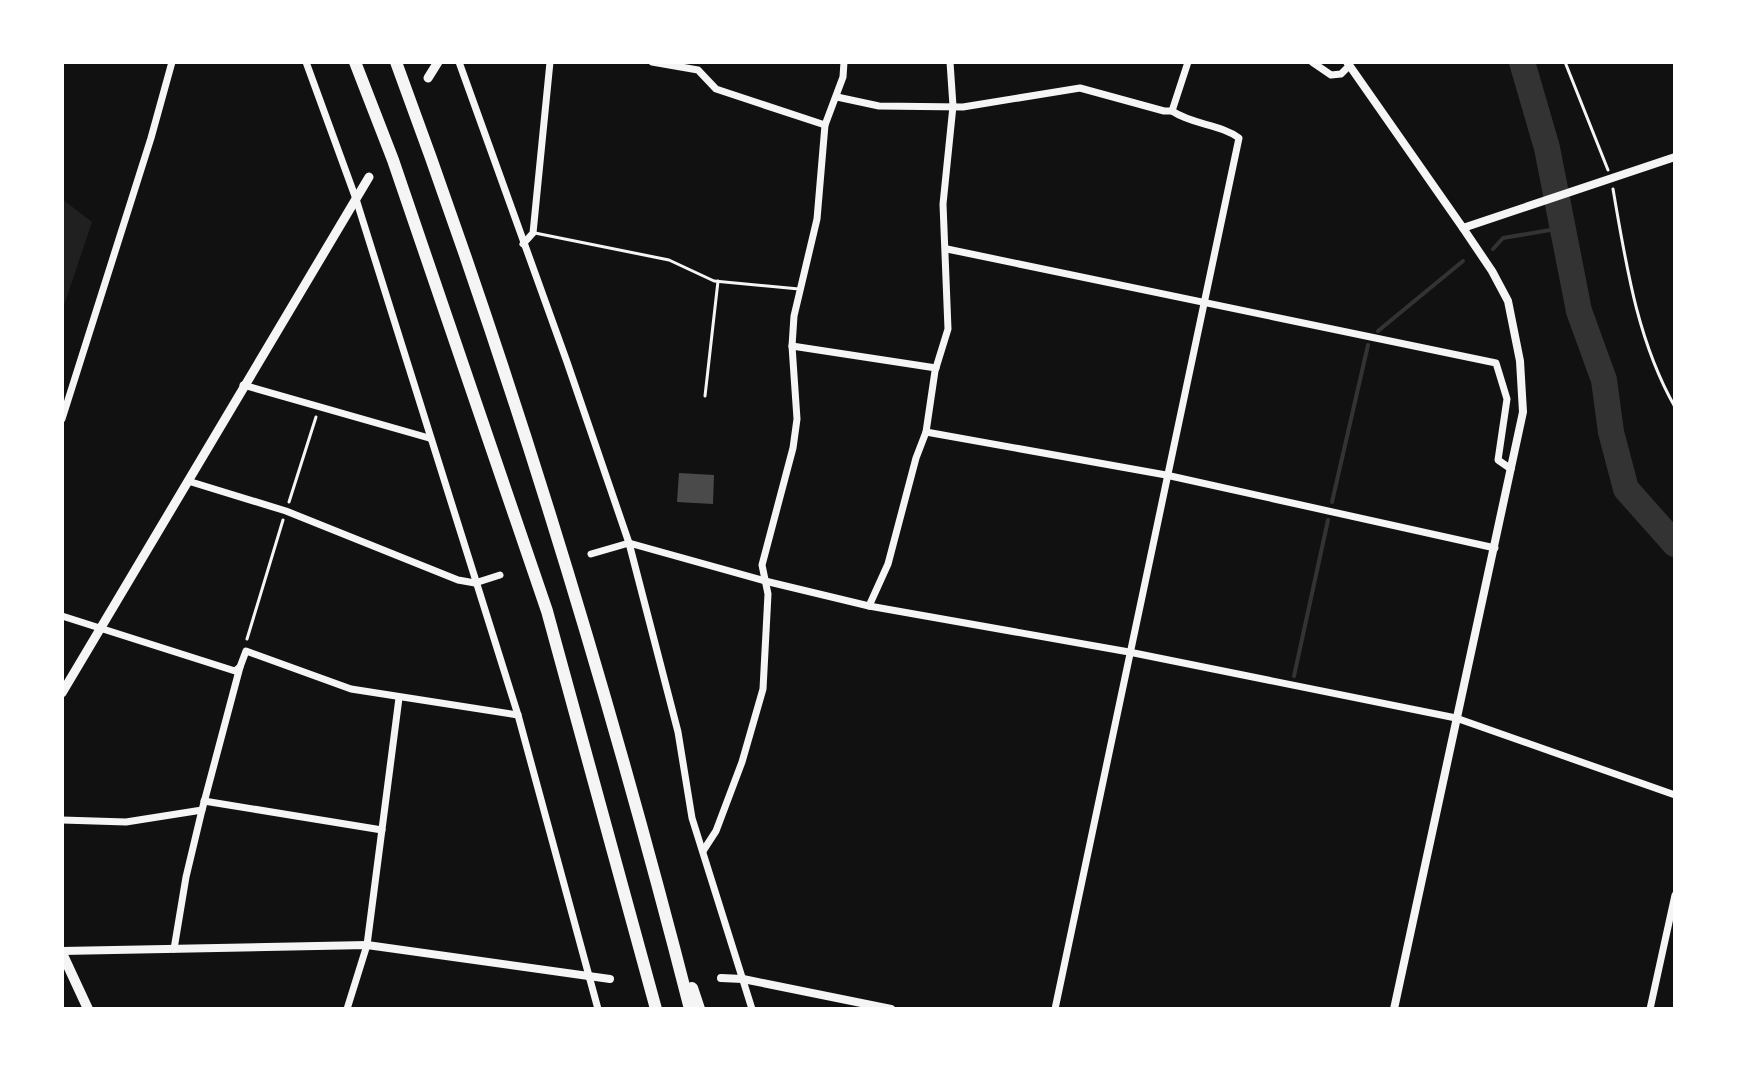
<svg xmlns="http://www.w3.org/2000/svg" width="1737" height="1071" font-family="Arial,sans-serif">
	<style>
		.green { fill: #202020 }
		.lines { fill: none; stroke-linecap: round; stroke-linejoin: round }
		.stream { stroke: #333; stroke-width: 4 }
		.river { stroke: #333; stroke-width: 26 }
		.building { fill: #4a4a4a }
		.path { stroke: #f5f5f5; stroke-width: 3 }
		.service { stroke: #f5f5f5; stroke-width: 3 }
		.minor { stroke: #f5f5f5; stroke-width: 7 }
		.tertiary { stroke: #f5f5f5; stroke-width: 8 }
		.secondary { stroke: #f5f5f5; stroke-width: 9 }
		.primary { stroke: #f5f5f5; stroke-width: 10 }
		.motorway { stroke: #f5f5f5; stroke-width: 12 }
	</style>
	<rect width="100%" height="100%" fill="#111"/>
	<polygon class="green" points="62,199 92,222 62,311"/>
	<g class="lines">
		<g class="stream">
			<polyline points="1493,249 1503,238 1562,228"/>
			<polyline points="1378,331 1463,261"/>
			<polyline points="1332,502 1368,345"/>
			<polyline points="1294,676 1328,520"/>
		</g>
		<polyline class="river" points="1522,62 1547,148 1579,311 1604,380 1611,432 1626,489 1675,544"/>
	</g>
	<polygon class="building" points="679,473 714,475 713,504 677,502"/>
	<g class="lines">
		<g class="path">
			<polyline points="1565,62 1608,170"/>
			<path d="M1613 189C1626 264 1637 340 1675 407"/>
			<polyline points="289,502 316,417"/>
			<polyline points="247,639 283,520"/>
		</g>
		<g class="service">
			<polyline points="535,233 669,260 714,281 799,289"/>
			<polyline points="705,396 718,281"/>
		</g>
		<g class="minor">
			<polyline points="306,62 356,199 518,715 598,1009"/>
			<polyline points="459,62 567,362 629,543 678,732 692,818 752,1009"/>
			<polyline points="652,62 698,70 716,89 825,125"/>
			<polyline points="1312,62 1331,75 1341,74 1349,66"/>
			<polyline points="837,97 879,106 963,107 1080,88 1164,111 1172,111"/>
			<polyline points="523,244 533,233 550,62"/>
			<polyline points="947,249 1496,363 1507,399 1498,460 1511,469"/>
			<polyline points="792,346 936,368"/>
			<polyline points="243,385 429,438"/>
			<polyline points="62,419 151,138 172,62"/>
			<polyline points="926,432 1166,475 1495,548"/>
			<polyline points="188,481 286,511 458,580 475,583 500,575"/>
			<polyline points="591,554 629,543 765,581 869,606 1129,652 1456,718 1675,795"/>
			<polyline points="869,606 888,564 916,458 926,432 935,371 948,329 943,204 953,106 950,62"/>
			<polyline points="62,616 235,671 240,667 246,651 351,689 518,715"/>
			<polyline points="204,801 382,830"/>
			<polyline points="62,820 126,822 202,810 240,667"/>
			<polyline points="703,851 716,831 742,762 763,689 768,594 762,565 793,448 797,419 792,346 794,316 817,219 825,125 843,77 844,62"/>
			<polyline points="174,949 186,877 202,810"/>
			<polyline points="347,1009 367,945 399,698"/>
			<path d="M1055 1009 1239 138C1220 124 1193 125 1172 111L1188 62"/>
			<polyline points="1650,1009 1675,895"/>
		</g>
		<g class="tertiary">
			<polyline points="1347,62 1463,228 1492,271 1508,301 1520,361 1523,412 1394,1009"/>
			<polyline points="1463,228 1675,157"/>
			<polyline points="62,951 367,945 610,979"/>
			<polyline points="721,978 743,979 891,1009"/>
		</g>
		<g class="secondary">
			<polyline points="428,78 438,62"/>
			<polyline points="62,693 369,177"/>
		</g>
		<polyline class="primary" points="62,953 88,1009"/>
		<g class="motorway">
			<polyline points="355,62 393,160 547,611 656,1009"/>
			<path d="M396 62C511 372 608 689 690 1009"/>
			<polyline points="692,988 699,1009"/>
		</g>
	</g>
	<rect width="1737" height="1071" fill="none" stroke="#ffffff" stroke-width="128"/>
</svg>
